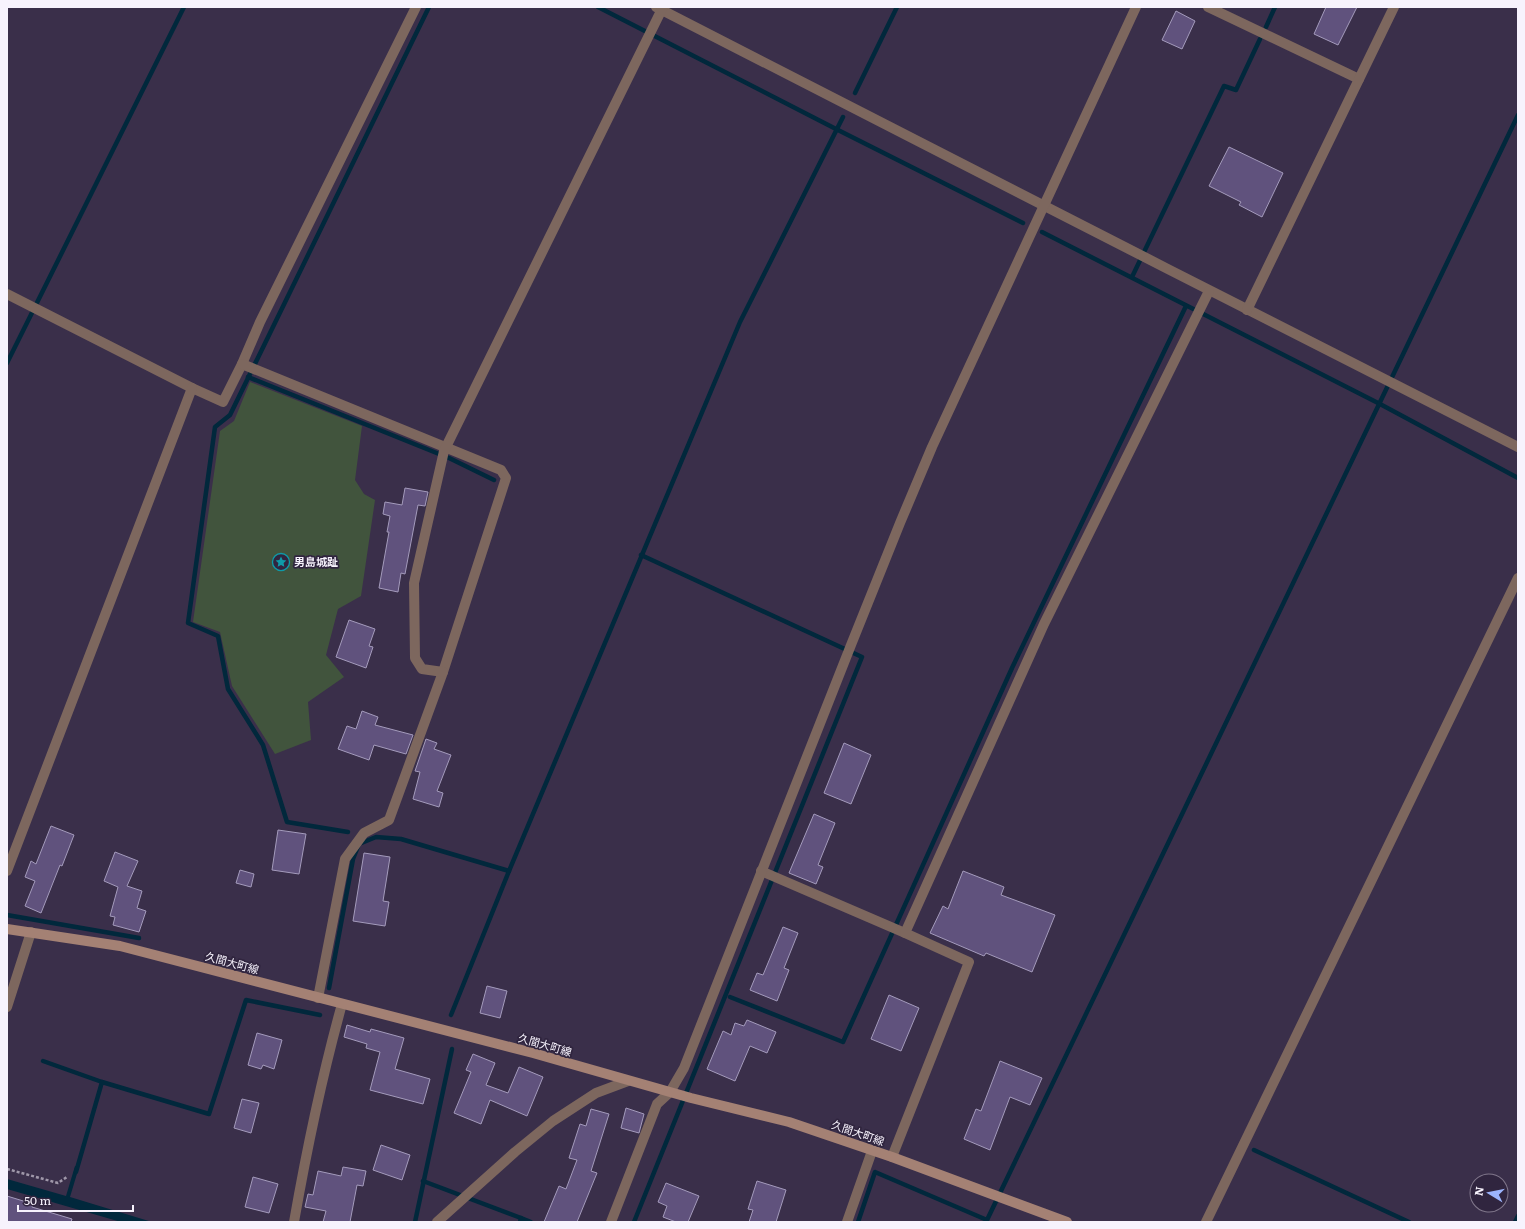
<svg xmlns="http://www.w3.org/2000/svg" width="1525" height="1229" font-family="Literata,'Noto Sans JP',serif">
	<style>
		.green { fill: #41543d }
		.water { fill: #01283c }
		.lines { fill: none; stroke-linecap: round; stroke-linejoin: round }
		.stream { stroke: #01283c; stroke-width: 4.5 }
		.building { fill: #60527d; stroke: #a49bbc }
		.path { stroke: #9f97a9; stroke-width: 2.5; stroke-dasharray: 3 2; stroke-linecap: butt }
		.street { stroke: #7d675e; stroke-width: 10 }
		.secondary { stroke: #a48174; stroke-width: 10 }
		.labels { text-anchor: middle; stroke-width: 3.5; stroke-linejoin: round; paint-order: stroke }
		.poi-label { font-size: 11px; font-weight: bold; fill: #f7f3fd; stroke: #30253f; text-anchor: start }
		.street-label { font-size: 11px; fill: #f7f3fd; stroke: #30253f }
	</style>
	<rect width="100%" height="100%" fill="#3a2f4a"/>
	<polygon class="green" points="250,382 362,426 355,480 364,494 375,500 361,596 338,609 326,655 344,677 308,702 311,740 275,754 232,686 220,632 193,622 220,431 234,421"/>
	<polygon class="water" points="75,1166 79,1167 70,1197 152,1222 121,1222 7,1189 7,1179 66,1196"/>
	<g class="lines">
		<g class="stream">
			<polyline points="598,7 836,129 1023,223"/>
			<polyline points="1266,27 1275,7"/>
			<polyline points="855,93 897,7"/>
			<polyline points="1042,232 1380,404 1518,478"/>
			<polyline points="1132,277 1224,86 1236,90 1260,39"/>
			<polyline points="7,363 184,7"/>
			<polyline points="248,377 449,458 494,480"/>
			<polyline points="348,832 287,822 263,745 228,689 218,636 188,623 215,427 230,415 429,7"/>
			<polyline points="7,915 139,938"/>
			<polyline points="329,988 353,859 359,844 376,837 401,839 509,871"/>
			<polyline points="730,997 843,1042 1012,668 1186,306"/>
			<polyline points="451,1015 509,871 740,322 843,117"/>
			<polyline points="43,1061 102,1082"/>
			<polyline points="1254,1150 1409,1222"/>
			<polyline points="76,1172 102,1082 209,1114 246,1000 320,1015"/>
			<polyline points="423,1181 521,1218"/>
			<polyline points="415,1222 452,1049"/>
			<polyline points="520,1222 521,1218 531,1222"/>
			<polyline points="634,1222 862,657 641,555"/>
			<polyline points="858,1222 875,1172 987,1220 1518,115"/>
			<polyline points="1515,1222 1518,1216"/>
		</g>
	</g>
	<g class="building">
		<polygon points="1326,7 1357,7 1338,45 1314,34"/>
		<polygon points="1176,11 1195,21 1182,49 1162,40"/>
		<polygon points="1229,147 1283,173 1262,217 1239,205 1241,202 1209,186"/>
		<polygon points="405,488 428,492 425,506 418,505 405,574 401,573 398,592 379,588 389,532 387,532 390,516 383,514 385,502 402,505"/>
		<polygon points="349,620 375,629 369,646 373,647 366,668 336,657"/>
		<polygon points="362,711 378,717 375,725 413,735 406,754 374,745 369,760 338,749 347,726 356,729"/>
		<polygon points="426,739 437,743 434,749 451,755 437,791 443,793 439,807 413,799 420,772 415,771"/>
		<polygon points="844,743 871,755 851,804 824,793"/>
		<polygon points="814,814 835,823 818,865 823,867 816,884 789,873"/>
		<polygon points="51,826 74,835 62,866 60,865 41,913 25,906 35,881 25,877 31,861 36,864"/>
		<polygon points="278,830 306,834 299,874 272,870"/>
		<polygon points="115,852 138,861 127,886 142,891 137,908 146,911 139,932 113,925 115,917 110,916 118,887 104,881"/>
		<polygon points="364,853 390,857 383,901 389,902 385,926 353,921"/>
		<polygon points="240,870 254,874 251,887 236,883"/>
		<polygon points="963,871 1004,887 1001,895 1055,915 1032,972 986,953 984,956 930,933 943,906 948,909"/>
		<polygon points="783,927 798,933 784,968 789,970 777,1001 750,990 757,973 763,975"/>
		<polygon points="487,986 507,991 500,1018 480,1013"/>
		<polygon points="889,995 919,1008 901,1051 871,1039"/>
		<polygon points="747,1020 776,1032 767,1053 750,1046 735,1081 707,1069 723,1031 731,1035 735,1023 744,1026"/>
		<polygon points="347,1025 370,1032 371,1029 404,1038 395,1069 430,1079 423,1104 370,1090 380,1052 366,1048 367,1044 344,1037"/>
		<polygon points="257,1033 282,1040 274,1069 263,1065 261,1069 248,1065"/>
		<polygon points="473,1054 495,1063 486,1085 508,1093 519,1067 543,1077 527,1116 490,1100 481,1124 454,1113 471,1072 466,1070"/>
		<polygon points="1000,1061 1042,1078 1030,1105 1010,1097 990,1150 964,1139 976,1109 981,1111"/>
		<polygon points="242,1099 259,1103 251,1133 234,1128"/>
		<polygon points="626,1108 644,1114 639,1133 621,1128"/>
		<polygon points="591,1109 609,1114 591,1171 597,1173 577,1222 544,1222 559,1186 566,1189 577,1160 569,1158 580,1124 586,1126"/>
		<polygon points="381,1145 410,1155 402,1180 373,1170"/>
		<polygon points="343,1167 366,1171 363,1186 357,1185 350,1222 323,1222 326,1211 305,1207 308,1194 313,1195 318,1171 341,1176"/>
		<polygon points="253,1177 278,1184 269,1213 245,1207"/>
		<polygon points="757,1181 786,1190 776,1222 749,1222 753,1210 748,1209"/>
		<polygon points="666,1183 699,1196 688,1222 676,1222 663,1217 667,1206 658,1202"/>
		<polygon points="7,1196 33,1204 32,1207 72,1219 71,1222 7,1222"/>
	</g>
	<g class="lines">
		<polyline class="path" points="7,1169 58,1183 67,1177"/>
		<g class="street">
			<path d="M656 7C943 153 1230 302 1518 447"/>
			<polyline points="1208,7 1359,79"/>
			<polyline points="7,294 192,388 223,402 242,364 260,322 416,7"/>
			<polyline points="1247,310 1394,7"/>
			<polyline points="242,364 501,470 506,478 443,672 389,820 364,833 345,859 318,998"/>
			<polyline points="443,672 422,669 415,658 414,583 444,451 663,7"/>
			<polyline points="7,871 192,388"/>
			<polyline points="761,871 905,933"/>
			<polyline points="7,1007 31,932"/>
			<polyline points="892,1157 969,962 905,933 1044,624 1209,291"/>
			<path d="M294 1222C307 1148 322 1076 342 1004"/>
			<polyline points="437,1222 515,1152 553,1121 596,1093 628,1081"/>
			<polyline points="611,1222 657,1104 670,1092 684,1068 851,645 900,523 932,447 1136,7"/>
			<polyline points="847,1222 872,1151"/>
			<polyline points="1206,1222 1518,578"/>
		</g>
		<polyline class="secondary" points="7,929 120,946 533,1053 691,1098 789,1122 892,1157 1067,1222"/>
	</g>
	<defs>
		<g id="sight-ring" transform="scale(0.9)"><circle r="9.5" fill="#30253f" stroke="#0f9aa8" stroke-width="1.5"/><path d="M0-6L1.8-2.2L6-1.7L2.9 1.2L3.7 5.4L0 3.3L-3.7 5.4L-2.9 1.2L-6-1.7L-1.8-2.2Z" fill="#0f9aa8"/></g>
	</defs>
	<g fill-rule="evenodd">
		<use href="#sight-ring" x="281" y="562"/>
	</g>
	<g class="labels">
		<g class="poi-label">
			<text x="294" y="566">男島城趾</text>
		</g>
		<g class="street-label">
			<text transform="translate(232 963) rotate(15)" y="4">久間大町線</text>
			<text transform="translate(545 1045) rotate(16)" y="4">久間大町線</text>
			<text transform="translate(858 1133) rotate(19)" y="4">久間大町線</text>
		</g>
	</g>
	<rect width="1525" height="1229" fill="none" stroke="#f7f3fd" stroke-width="16"/>
	<g transform="translate(1489 1193) rotate(280)"><circle r="19" fill="#30253f" stroke="#80778b"/>
	<path d="M0-3L7 15L0 10L-7 15Z" fill="#9cb4fd"/>
	<text y="-6" font-size="11" font-weight="bold" text-anchor="middle" fill="#f7f3fd">N</text>
	</g>
	<path d="M18 1205v6h115v-6" fill="none" stroke="#f7f3fd" stroke-width="2"/>
	<text x="24" y="1205" font-size="12" fill="#f7f3fd" stroke="#30253f" stroke-width="3" paint-order="stroke">50 m</text>
</svg>
